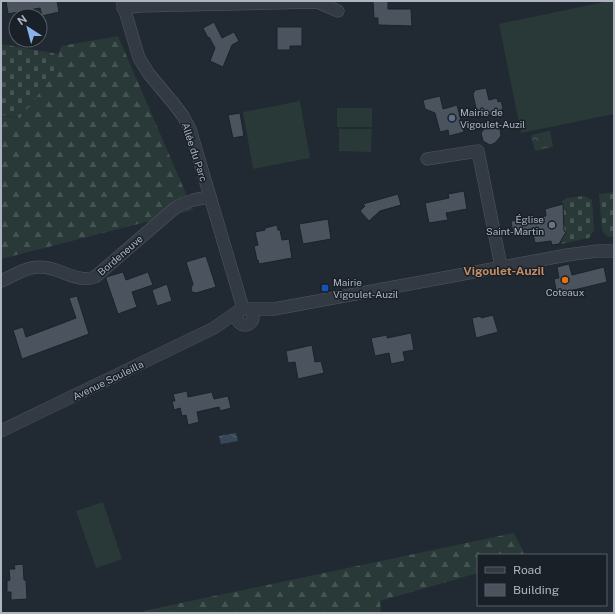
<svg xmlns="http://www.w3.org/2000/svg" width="615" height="614" font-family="'Public Sans',sans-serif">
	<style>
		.forest { fill: url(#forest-firs) }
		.cemetery { fill: url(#cemetery-stones) }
		.park { fill: url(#park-crowns) }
		.garden { fill: #293938 }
		.water { fill: url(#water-waves) }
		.building { fill: #4a535e; stroke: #1c2229 }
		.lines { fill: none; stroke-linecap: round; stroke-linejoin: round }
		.minor-casing { stroke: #515861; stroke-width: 13 }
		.minor { stroke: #343a43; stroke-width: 12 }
		.service-dot { fill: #5c6f8a; stroke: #1a2027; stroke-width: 1.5 }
		.worship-dot { fill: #6b7280; stroke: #1a2027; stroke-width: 1.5 }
		.food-dot { fill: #e8710a; stroke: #1a2027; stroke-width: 1.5 }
		.transit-dot { fill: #1a4fb4; stroke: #1a2027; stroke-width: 1.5 }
		.labels { text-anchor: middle; stroke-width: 3; stroke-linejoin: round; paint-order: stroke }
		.poi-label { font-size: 10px; fill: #aeb5c0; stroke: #1a2027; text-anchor: start }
		.street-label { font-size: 10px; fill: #aeb5c0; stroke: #1a2027 }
		.quarter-label { font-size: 12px; font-weight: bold; fill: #c38c66; stroke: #1a2027 }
	</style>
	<defs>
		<pattern id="forest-firs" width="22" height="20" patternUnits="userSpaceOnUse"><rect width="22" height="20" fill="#293938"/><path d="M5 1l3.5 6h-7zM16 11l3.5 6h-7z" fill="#465353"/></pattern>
		<pattern id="cemetery-stones" width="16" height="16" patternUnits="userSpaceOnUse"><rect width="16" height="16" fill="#293938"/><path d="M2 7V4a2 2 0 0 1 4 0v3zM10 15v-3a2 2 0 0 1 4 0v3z" fill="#465353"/></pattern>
		<pattern id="park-crowns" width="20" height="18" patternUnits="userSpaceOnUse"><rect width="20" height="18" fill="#293938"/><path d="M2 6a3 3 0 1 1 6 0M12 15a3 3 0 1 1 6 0" fill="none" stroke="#465353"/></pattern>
		<pattern id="water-waves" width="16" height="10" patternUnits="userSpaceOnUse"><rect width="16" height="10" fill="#384759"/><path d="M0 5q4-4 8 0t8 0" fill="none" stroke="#525f6f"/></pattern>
	</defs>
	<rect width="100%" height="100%" fill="#212932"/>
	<g class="forest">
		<polygon points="118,36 193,210 1,259 1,116 20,118 59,54 61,46"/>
		<polygon points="514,533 525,555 478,555 478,573 380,601 381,613 143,613 143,611"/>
	</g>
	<g class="cemetery">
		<polygon points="1,44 59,54 56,72 20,118 1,115"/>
		<polygon points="614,192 614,237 608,237 602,231 599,194"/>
		<polygon points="584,196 592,200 594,230 589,238 561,244 559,237 564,231 562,201 567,198"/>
	</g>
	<polygon class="park" points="550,131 553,147 535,151 531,135"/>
	<g class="garden">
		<polygon points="609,1 614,1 614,114 521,133 499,24"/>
		<polygon points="300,101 310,158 253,169 243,112"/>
		<rect x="337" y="108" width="35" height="19"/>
		<polygon points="339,129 372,129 371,152 339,151"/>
		<polygon points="103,502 122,559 96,568 76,511"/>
	</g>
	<polygon class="water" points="236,433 238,441 221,444 219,436"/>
	<g class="building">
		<polygon points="6,1 57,1 59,12 42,16 40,8 8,14"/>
		<polygon points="373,1 388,1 388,9 411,9 412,26 378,25 378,18 374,18"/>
		<polygon points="214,22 222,38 234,32 239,41 232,45 223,67 210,61 215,48 209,37 208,38 203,28"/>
		<polygon points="277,27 302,27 302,46 290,46 290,50 277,50"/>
		<polygon points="486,88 489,100 497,98 498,102 501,101 503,108 498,114 478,118 473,94 475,90"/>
		<polygon points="440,96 443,109 457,105 464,132 449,136 448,130 440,132 435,113 425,109 423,100"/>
		<polygon points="240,113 244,136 233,138 228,115"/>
		<polygon points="488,124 500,129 501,136 495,143 490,145 483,141 481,133"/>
		<polygon points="464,191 467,209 446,213 448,220 429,223 425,203 449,198 448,194"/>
		<polygon points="398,194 401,205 380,211 369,221 360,211 365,206 363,204"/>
		<polygon points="563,204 564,231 566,232 559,244 552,245 551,241 535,243 532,230 513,233 511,221 546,216 545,209"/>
		<polygon points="328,219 331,239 303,244 299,224"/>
		<polygon points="277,225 278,230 280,230 282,240 289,239 292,258 259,264 258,260 257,260 254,246 258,245 255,232 265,230 265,228"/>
		<polygon points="206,256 216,287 196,293 192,292 191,288 193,284 186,262"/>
		<polygon points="569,264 572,275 604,267 607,282 557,294 554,279 559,278 557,267"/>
		<polygon points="123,272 126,280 148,272 153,285 132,292 137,307 118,314 106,279 106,277"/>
		<polygon points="167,284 172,301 157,306 152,290"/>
		<polygon points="77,296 89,334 22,359 13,330 23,327 26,337 76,318 69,298"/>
		<polygon points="493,315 498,332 476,338 472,318 481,316 481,318"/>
		<polygon points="411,333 414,350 403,352 405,361 391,364 389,353 375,356 371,338 387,335 387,338"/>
		<polygon points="312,345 315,362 321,361 324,373 298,379 295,362 288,363 286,351"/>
		<polygon points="187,391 188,397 212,392 214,399 228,396 231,408 220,411 219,407 197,412 199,422 188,425 186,415 182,416 180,408 174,410 172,401 175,401 173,394"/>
		<polygon points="23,564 24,580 26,580 27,599 11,600 11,592 7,592 7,581 10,580 9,569 15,569 14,565"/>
	</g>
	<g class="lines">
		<g class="minor-casing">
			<g id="minor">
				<polyline points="122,1 139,58 149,74 174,104 183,116 190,129 243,308"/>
				<polyline points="123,8 140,6 317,2 338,11"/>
				<polyline points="427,159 478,151 501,266"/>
				<path d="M1 281C13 276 26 267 39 267 59 266 76 284 95 277L175 208C186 201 196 199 210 197"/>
				<circle cx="245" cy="317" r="8"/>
				<polyline points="249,309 274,309 567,255 597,251 614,251"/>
				<polyline points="1,431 214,328 237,312"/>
			</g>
		</g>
		<use href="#minor" class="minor"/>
	</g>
	<circle class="service-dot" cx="452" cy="118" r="4"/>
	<circle class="worship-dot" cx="552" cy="225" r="4"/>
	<circle class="food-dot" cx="565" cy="280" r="4"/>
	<rect class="transit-dot" x="321" y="284" width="8" height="8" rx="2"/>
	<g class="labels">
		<g class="poi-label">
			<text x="460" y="116">Mairie de<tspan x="460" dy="12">Vigoulet-Auzil</tspan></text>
			<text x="544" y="223" text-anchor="end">Église<tspan x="544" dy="12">Saint-Martin</tspan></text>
			<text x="333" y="286">Mairie<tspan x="333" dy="12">Vigoulet-Auzil</tspan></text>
			<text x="565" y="296" text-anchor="middle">Coteaux</text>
		</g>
		<g class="street-label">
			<text transform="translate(195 152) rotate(72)" y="4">Allée du Parc</text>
			<text transform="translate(120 255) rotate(-41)" y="4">Bordeneuve</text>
			<text transform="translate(108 380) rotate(-26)" y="4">Avenue Souleilla</text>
		</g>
		<g class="quarter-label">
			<text x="504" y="275">Vigoulet-Auzil</text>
		</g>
	</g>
	<rect width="615" height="614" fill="none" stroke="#aeb5c0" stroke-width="4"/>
	<rect x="477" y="554" width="130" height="52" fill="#1a2027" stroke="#555c64"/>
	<rect x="485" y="567" width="20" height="6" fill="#343a43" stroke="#555c64"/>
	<text x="513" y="574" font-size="12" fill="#aeb5c0">Road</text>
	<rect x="485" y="584" width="20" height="12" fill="#4a535e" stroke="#555c64"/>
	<text x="513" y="594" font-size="12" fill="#aeb5c0">Building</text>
	<g transform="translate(28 28) rotate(324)"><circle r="19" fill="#1a2027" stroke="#555c64"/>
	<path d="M0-3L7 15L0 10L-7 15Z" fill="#8ab1e9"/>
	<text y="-6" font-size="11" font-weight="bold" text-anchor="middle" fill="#aeb5c0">N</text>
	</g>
</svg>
